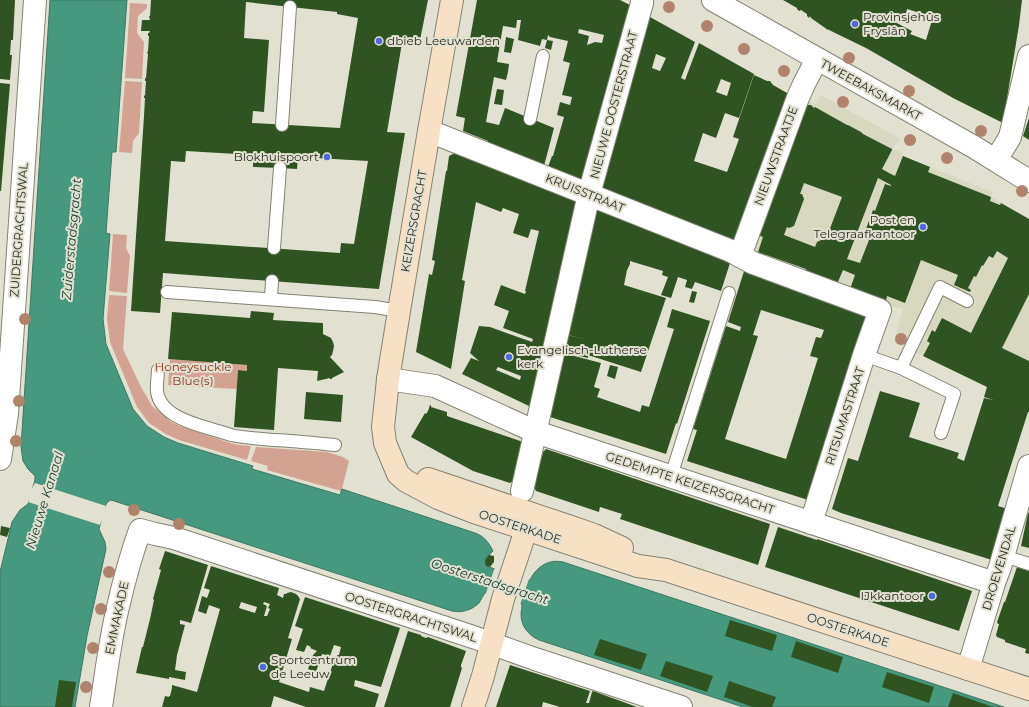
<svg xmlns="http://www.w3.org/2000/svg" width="1029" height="707" font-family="Montserrat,sans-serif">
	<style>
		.built { fill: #d8d7bf }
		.green { fill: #d3a292 }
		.water { fill: #46987e; stroke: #3e7864 }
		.pier { fill: #e2e1d1 }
		.building { fill: #305421; fill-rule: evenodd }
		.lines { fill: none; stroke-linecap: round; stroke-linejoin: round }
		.lane-casing { stroke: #828273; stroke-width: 14 }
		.street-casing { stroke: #828273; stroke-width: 24 }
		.secondary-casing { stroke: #828273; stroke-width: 24 }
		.lane { stroke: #fff; stroke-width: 12 }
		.street { stroke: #fff; stroke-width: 22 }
		.secondary { stroke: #f6e1c5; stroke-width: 22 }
		.tree { fill: #b0836c }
		.poi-dot { fill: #4c69de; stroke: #e2e1d1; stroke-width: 1.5 }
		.labels { text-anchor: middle; stroke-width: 4; stroke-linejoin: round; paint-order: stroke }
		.poi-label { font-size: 12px; fill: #2c2c26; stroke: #e2e1d1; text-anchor: start }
		.street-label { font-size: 12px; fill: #2c2c26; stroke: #e2e1d1 }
		.park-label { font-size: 12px; fill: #88361a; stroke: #e2e1d1 }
		.water-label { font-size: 13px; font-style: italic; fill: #1c4136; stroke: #e2e1d1 }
	</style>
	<rect width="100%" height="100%" fill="#e2e1d1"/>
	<polygon class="built" points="821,95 899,138 893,149 903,153 903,156 992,192 991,197 1029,219 1029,413 984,397 987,387 894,342 903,308 884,306 751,253 807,103 810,102 816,104"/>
	<g class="green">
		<polygon points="130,3 147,4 147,8 138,16 137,33 144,42 142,79 125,78"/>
		<polygon points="125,81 142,82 139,133 133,141 132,153 119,152"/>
		<polygon points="113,234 127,235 126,248 130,256 127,293 109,291"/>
		<polygon points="109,295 127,296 123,349 141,387 152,406 170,421 180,426 230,443 239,445 251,446 247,460 179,440 166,434 149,423 137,407 110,342 107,319"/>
		<polygon points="170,359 247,365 247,371 238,370 237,389 168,385"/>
		<polygon points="256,447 327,452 343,457 349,461 342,489 341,491 267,470 268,466 251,461"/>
	</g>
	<path class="water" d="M50 0H127L116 152H112L106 233 110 234 103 319 106 344 133 409 147 426 164 437 178 443 253 466 252 469 340 495 342 489 475 533C484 536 489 543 493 551L485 559 486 566 529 580H530C537 566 549 559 563 562L1004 707H743L539 640C528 635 521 626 521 614 521 611 522 608 522 604L486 592C483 595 481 600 479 603 472 610 462 613 452 611L111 500 109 501 106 504 99 529 105 542 106 549 87 636 75 707H0V572L12 522 20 510 28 504 35 480V476L28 469 23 461 21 447Z"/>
	<g class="pier">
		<polygon points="35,483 106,506 104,516 100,525 28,502 30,492"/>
		<polygon points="495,567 529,578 530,576 520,605 486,593"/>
	</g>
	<g class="building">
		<polygon points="0,0 15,0 13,40 11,40 10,55 12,55 10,80 0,79"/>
		<path d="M151 0H428L420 40 403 37 387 132 405 133 379 289 163 273 160 313 131 311 144 116 145 98H144V95L145 96 146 81H145V78H146L148 54 147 53 148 51 149 36H148V33H149L150 31H141L142 20H150L149 16H150ZM246 2 337 12V14L358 18 340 128 252 123 253 111 264 112 269 40 244 38ZM186 151 253 155V167L280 168 297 169 298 157 368 161 354 244 341 243 340 253 165 241 171 161 185 162Z"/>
		<path d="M477 0H620L632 6 584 179 581 180 548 167 552 156H553L564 117 557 115 560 102 570 105 572 97 562 95 570 63 563 61 568 41 550 37 548 35 547 40 553 41 551 50 545 48 547 40 542 39 540 46 518 40 521 20H517L516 28 503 26 497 62 509 64 508 72 506 80 494 77 486 122 499 125 505 108 554 128 544 166 488 143V141L463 131 465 118 456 116ZM579 29 604 35 602 43 595 42 587 45 589 36 578 33Z"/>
		<path d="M783 0H1022L1019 25 1003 123 953 98 866 48 829 30V29L828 30 811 18 810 16 809 18 807 16V14L801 10 799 11 797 9V8ZM907 9 933 17 926 40 910 34 912 31 891 20 893 16 900 18 901 17 904 16 906 14Z"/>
		<path d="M650 17 695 42 681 78 685 80 699 43 754 74 739 118 725 113 716 138 703 133 694 161 727 172 739 139 733 137 754 75 767 81H770L773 85 787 93 788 95 735 242 603 188 601 184 646 18ZM656 54 666 58 660 71 652 68ZM721 79 731 83 727 96 716 92Z"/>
		<polygon points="506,37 514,39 511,53 504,52"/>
		<polygon points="0,83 10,84 1,191 0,191"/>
		<polygon points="497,89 504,90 502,105 494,104"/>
		<path d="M807 105H811L814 108 815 107 847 125H848L861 132 863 134 892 149V150L882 169 889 173 895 176 903 156 930 167 928 172 991 197 990 201 1000 205 1001 203 1029 219V294L1002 348 1029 361V412H1028L998 506 1008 509 992 560 841 513 832 509 848 458 858 461 880 391 920 403 909 437 959 453 957 458 964 461 984 398 994 400 984 397 987 387 923 356 930 343 927 341 932 330 935 332 942 318 971 333 1008 258 997 251 993 258 989 256 983 266 982 265 976 277 974 276 968 288 971 290 970 292 954 285 958 275 921 260 905 303 887 296 886 301 887 303 850 289 855 275 843 270 837 284 814 274 808 277 806 269 758 252 763 237 757 235 806 106ZM878 178 891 185V186L885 184 875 211 873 210 863 237 869 240 860 263 847 259ZM804 183 842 197 826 239H823L817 242 815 247 784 235 787 227 789 228 794 226 804 199 802 194H800Z"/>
		<polygon points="1029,118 1029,140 1023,136"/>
		<path d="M457 152 574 199 577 205 532 404 529 406 462 374 471 358 479 361 470 353 479 326 490 327 532 342 533 339 503 328 509 311 494 305 501 285 525 294 526 291H525L539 231 531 229 528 238 513 233 519 214 503 208 501 212 476 202 462 280 465 281 451 369 416 352 429 274 432 275 435 261 432 260 446 171H447L449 156ZM498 367 521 376 520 380 496 370Z"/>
		<polygon points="596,209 730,263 721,291 695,282 692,289 685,287 687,280 678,277 671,298 661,295 668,277 662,275 663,271 630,261 630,264 627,270 624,285 666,298 641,372 588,355 588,358 564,352 567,335 589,340 568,335"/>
		<path d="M745 268 867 314 808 500 687 461 697 430 693 429 726 326 740 331 741 327 728 322ZM761 310 824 330 821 338 816 337 810 356 818 358 786 459 725 439 758 336 753 335Z"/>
		<polygon points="692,291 697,292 694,303 689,302"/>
		<polygon points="672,309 710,321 677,424 676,423 666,454 550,417 563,353 601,363 594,387 600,389 597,397 640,412 642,405 649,407 674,329 667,327"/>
		<polygon points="251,311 274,313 273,320 323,323 323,334 331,338 333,342 334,346 333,351 332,355 330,357 344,372 332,378 332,379 330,379 330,378 317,381 318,371 278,368 274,430 234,427 238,370 247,371 247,365 168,359 172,312 250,318"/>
		<polygon points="610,365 618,367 615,379 607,376"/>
		<polygon points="306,392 343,395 341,422 304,419"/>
		<polygon points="430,405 431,405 431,407 447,412 447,416 523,442 514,480 510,483 473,471 411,437 425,413 426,414 428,411"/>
		<polygon points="546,449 770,524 758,565 620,519 622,514 600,507 599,512 536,491 534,487 543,452"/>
		<polygon points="1028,513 1029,513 1029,548 1021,546"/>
		<polygon points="1,526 10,528 7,537 0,535"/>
		<polygon points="778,527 817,540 817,539 972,591 959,631 765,567"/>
		<polygon points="165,551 208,565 191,623 180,620 180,624 185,625 177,655 175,670 186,672 185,680 169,677 169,679 136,673 142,647 143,647 150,619 154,600 153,599 161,570 159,569"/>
		<polygon points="489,555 494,556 494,562 490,567 486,566 485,560"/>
		<polygon points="1029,565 1029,654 1025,653 1026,649 1005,642 1005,640 997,637 996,635 999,624 998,624 997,622 1004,602 1005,602 1017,567"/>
		<path d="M211 566 279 588 277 595 283 598 284 594H286L287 593 291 592 296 594 299 597V598L300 599 288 638 292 639 279 682 309 692 310 687 324 691 335 657 338 655H339L341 647 334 645 330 656 322 654 316 672 308 669 313 655 317 651 310 648 311 647 307 645 304 652 296 650 303 629 295 626 305 597 400 628 381 687 355 680 354 686 379 694 375 707H306L274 696 271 707H162L165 696 169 697V696H170L172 688V685L197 692 220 609 209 605 206 614 198 611 202 596 207 598 210 590 204 588ZM241 602 257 607 255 613 239 608ZM264 602 270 604 268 608 270 609 267 616H264L267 606 263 604Z"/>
		<polygon points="730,620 777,635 772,651 725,636"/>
		<polygon points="408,631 421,635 421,636 426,638 428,637 466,651 461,665 461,667 462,668 450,707 384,707"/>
		<polygon points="600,639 647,654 641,670 594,655"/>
		<polygon points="796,641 843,657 838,673 791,657"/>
		<polygon points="666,661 713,676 707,692 660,676"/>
		<polygon points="510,665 590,691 586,703 589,703 592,692 593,691 637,707 560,707 543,702 542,707 496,707"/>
		<polygon points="887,672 934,687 929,703 882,687"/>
		<polygon points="59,680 76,682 72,707 55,707"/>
		<polygon points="729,681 776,697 772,707 753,707 724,697"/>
		<polygon points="953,693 993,707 948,707"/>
	</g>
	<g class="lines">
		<g class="lane-casing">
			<g id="lane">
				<polyline points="530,119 543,56"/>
				<polyline points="282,125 290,7"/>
				<polyline points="274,248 280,168"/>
				<polyline points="167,292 375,307 399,311"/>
				<polyline points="271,299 272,281"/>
				<polyline points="864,355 901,368 954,394 941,433"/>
				<polyline points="901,368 940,287 967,301"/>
				<polyline points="157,384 158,370"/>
				<path d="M157 385C154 413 190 423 211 429 218 431 225 433 231 435 245 438 260 439 274 440 294 441 314 443 335 445"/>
				<polyline points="671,476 729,293"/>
				<polyline points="1004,556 1029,564"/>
			</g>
		</g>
		<g class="street-casing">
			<g id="street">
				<polyline points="713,0 974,147 1029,181"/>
				<polyline points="429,131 731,251 753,263 880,310 864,355 811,523"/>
				<polyline points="996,160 1010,137 1029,56"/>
				<polyline points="740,256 797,100 804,84 817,59"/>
				<polyline points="388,379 435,386 536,432 548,436 994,583"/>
				<polyline points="0,459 7,414 35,0"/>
				<polyline points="522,491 589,194 642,3 642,0"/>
				<polyline points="968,669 994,583 1000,567 1029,466"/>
				<path d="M101 707C106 674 110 640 118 607 124 581 131 555 140 530L155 534 174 538 476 638 535 659 681 707"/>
			</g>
		</g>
		<g class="secondary-casing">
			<g id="secondary">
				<polyline points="452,0 429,131 399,311 388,379 386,399 383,427 385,443 398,474 406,481 438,498 474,512 638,566 666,570 1029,689"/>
				<polyline points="428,479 568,526 594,535 622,548"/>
				<polyline points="473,707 483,676 503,599 531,515"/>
			</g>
		</g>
		<use href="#lane" class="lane"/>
		<use href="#street" class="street"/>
		<use href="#secondary" class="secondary"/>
	</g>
	<g class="tree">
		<circle cx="669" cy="7" r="6"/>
		<circle cx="707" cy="26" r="6"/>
		<circle cx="744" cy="49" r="6"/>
		<circle cx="849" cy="58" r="6"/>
		<circle cx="784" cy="71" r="6"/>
		<circle cx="909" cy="91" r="6"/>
		<circle cx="843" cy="102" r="6"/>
		<circle cx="981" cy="131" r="6"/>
		<circle cx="910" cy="140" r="6"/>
		<circle cx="947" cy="158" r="6"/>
		<circle cx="1022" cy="191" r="6"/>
		<circle cx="25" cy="319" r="6"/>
		<circle cx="901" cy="339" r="6"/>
		<circle cx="19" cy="401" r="6"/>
		<circle cx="16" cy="441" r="6"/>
		<circle cx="134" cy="510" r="6"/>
		<circle cx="179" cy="524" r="6"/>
		<circle cx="109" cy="572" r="6"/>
		<circle cx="101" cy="609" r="6"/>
		<circle cx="93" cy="648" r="6"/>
		<circle cx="86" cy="687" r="6"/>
	</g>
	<g class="poi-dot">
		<circle cx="855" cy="24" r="4"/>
		<circle cx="379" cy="41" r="4"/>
		<circle cx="327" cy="157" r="4"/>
		<circle cx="923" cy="227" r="4"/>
		<circle cx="509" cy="357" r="4"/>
		<circle cx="932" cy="596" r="4"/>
		<circle cx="263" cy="667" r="4"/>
	</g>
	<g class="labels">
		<g class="poi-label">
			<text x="863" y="21">Provinsjehûs<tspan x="863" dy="14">Fryslân</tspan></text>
			<text x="387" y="45">dbieb Leeuwarden</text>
			<text x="319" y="161" text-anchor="end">Blokhuispoort</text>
			<text x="915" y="224" text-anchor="end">Post en<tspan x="915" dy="14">Telegraafkantoor</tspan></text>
			<text x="517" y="354">Evangelisch-Lutherse<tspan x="517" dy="14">kerk</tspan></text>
			<text x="924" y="600" text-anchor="end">IJkkantoor</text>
			<text x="271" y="664">Sportcentrum<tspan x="271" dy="14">de Leeuw</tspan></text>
		</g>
		<g class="street-label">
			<text transform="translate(871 90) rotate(29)" y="4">TWEEBAKSMARKT</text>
			<text transform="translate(614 105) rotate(-75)" y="4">NIEUWE OOSTERSTRAAT</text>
			<text transform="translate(776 156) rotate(-70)" y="4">NIEUWSTRAATJE</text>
			<text transform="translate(585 193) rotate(22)" y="4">KRUISSTRAAT</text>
			<text transform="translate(414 221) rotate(-80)" y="4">KEIZERSGRACHT</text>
			<text transform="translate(19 230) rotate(-86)" y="4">ZUIDERGRACHTSWAL</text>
			<text transform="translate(845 416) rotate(-72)" y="4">RITSUMASTRAAT</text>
			<text transform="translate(690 483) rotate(18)" y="4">GEDEMPTE KEIZERSGRACHT</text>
			<text transform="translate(520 527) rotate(18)" y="4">OOSTERKADE</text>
			<text transform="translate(999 568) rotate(-73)" y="4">DROEVENDAL</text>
			<text transform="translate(411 617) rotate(18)" y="4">OOSTERGRACHTSWAL</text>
			<text transform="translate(117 618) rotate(-78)" y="4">EMMAKADE</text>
			<text transform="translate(848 630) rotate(18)" y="4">OOSTERKADE</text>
		</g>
		<g class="park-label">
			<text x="193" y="371">Honeysuckle<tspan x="193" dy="14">Blue(s)</tspan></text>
		</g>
		<g class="water-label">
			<text transform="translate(71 239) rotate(-85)" y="5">Zuiderstadsgracht</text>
			<text transform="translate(44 500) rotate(-73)" y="5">Nieuwe Kanaal</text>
			<text transform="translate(490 581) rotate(18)" y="5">Oosterstadsgracht</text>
		</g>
	</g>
</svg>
